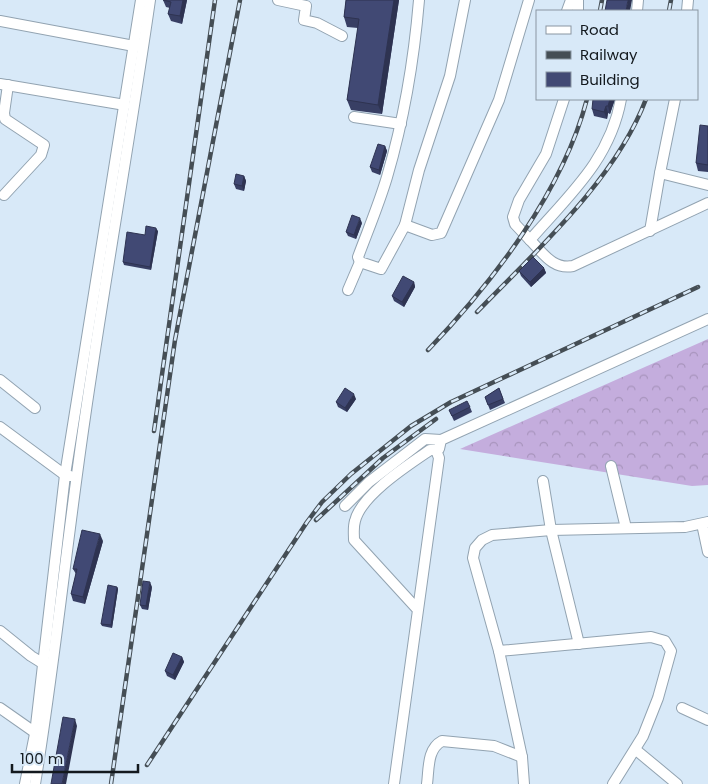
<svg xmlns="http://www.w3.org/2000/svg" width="708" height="784" font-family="Poppins,sans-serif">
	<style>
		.forest { fill: url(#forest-crowns) }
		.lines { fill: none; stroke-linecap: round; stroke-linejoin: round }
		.minor-casing { stroke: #92a3b1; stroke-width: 12 }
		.minor { stroke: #fff; stroke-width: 10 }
		.rail-casing { stroke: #454e55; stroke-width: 4.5 }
		.rail { stroke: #d8e9f8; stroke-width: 2.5; stroke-dasharray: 8; stroke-linecap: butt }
		.wall { fill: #383f64 }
		.shaded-wall { fill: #2e3351 }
		.building { fill: #414974; stroke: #2e3351 }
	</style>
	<defs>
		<pattern id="forest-crowns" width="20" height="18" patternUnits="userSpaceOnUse" patternTransform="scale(1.25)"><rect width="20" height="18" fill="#c4addd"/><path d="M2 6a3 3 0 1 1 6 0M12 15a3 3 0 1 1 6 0" fill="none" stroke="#a894bd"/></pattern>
	</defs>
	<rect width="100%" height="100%" fill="#d8e9f8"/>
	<polygon class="forest" points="708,339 708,485 692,486 460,449"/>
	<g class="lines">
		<g class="minor-casing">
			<g id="minor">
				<polyline points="278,0 306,6 304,20 317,23 342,36"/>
				<path d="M419 0C414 60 404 119 387 177 379 204 368 230 358 257L360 262 381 269 405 225 432 235 441 233 499 100 529 0"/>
				<polyline points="578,0 578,11"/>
				<polyline points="567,11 571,0"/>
				<polyline points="637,11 638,0"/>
				<polyline points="687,11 688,0"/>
				<polyline points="0,21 134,46"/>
				<polyline points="0,84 125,105"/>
				<path d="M621 99C610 160 569 195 530 240 543 253 553 270 573 266L708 203"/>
				<polyline points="675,99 660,173 708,185"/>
				<polyline points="354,117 401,124"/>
				<polyline points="4,195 41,155 44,145 5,119 4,113 8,85"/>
				<polyline points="405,225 419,170 450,76 465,0"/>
				<polyline points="650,231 660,173"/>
				<polyline points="530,240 515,224 513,217 519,200 546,154 564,99"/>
				<polyline points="348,290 360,262"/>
				<polyline points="0,380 35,408"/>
				<polyline points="0,427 65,475 70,476"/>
				<polyline points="436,450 439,449 441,440 708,319"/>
				<polyline points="611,466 626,528"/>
				<polyline points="543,481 551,530 579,644"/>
				<polyline points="345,506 369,482 425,439 441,440"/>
				<polyline points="702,524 708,552"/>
				<polyline points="0,631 31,656 47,666"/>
				<polyline points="499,651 522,757 524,784"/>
				<polyline points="0,708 40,736"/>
				<polyline points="682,708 708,720"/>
				<polyline points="636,750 677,784"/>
				<polyline points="25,784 35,734 65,475 141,0"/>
				<path d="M35 784C55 662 67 539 85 417 105 278 130 139 150 0"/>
				<path d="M394 784C410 675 424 566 439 458L436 450H430C408 465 361 495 355 521 353 527 354 534 354 540L418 610"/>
				<path d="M427 784C429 769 427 749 442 741L494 746 522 757"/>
				<polyline points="613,784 643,736 658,698 671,651 665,641 651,637 499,651 473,558 475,548 482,540 492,535 551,530 685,527 708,522"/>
			</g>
		</g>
		<use href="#minor" class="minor"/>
		<g class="rail-casing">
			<g id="rail">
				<polyline points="600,11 602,0"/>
				<polyline points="669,11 671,0"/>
				<path d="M477 312C536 251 616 179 646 99"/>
				<path d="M428 350C493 282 563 191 587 99"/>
				<polyline points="154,431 215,0"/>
				<polyline points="316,520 383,458 436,419"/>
				<polyline points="147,765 307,522 322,502 351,474 411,426 451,402 698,287"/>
				<polyline points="111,784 175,340 240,0"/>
			</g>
		</g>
		<use href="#rail" class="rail"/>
	</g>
	<g class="wall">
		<polygon points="163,0 187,0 182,24 171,21 168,14 170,8 166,7"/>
		<polygon points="346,0 399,0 382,114 351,110 347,100 358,28 347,27 344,17"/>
		<polygon points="615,99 610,114 608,113 607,119 594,116 592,109"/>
		<polygon points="708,126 708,172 698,171 696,163"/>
		<polygon points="385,146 387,151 380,175 372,172 370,167"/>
		<polygon points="244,176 246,181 244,191 236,189 234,184"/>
		<polygon points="362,223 356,239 348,236 346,232"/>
		<polygon points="158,231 151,270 124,265 123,262 145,235"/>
		<polygon points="544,268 546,273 531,287 521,276 519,271"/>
		<polygon points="414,282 415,287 404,307 394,301 392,296"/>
		<polygon points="499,388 505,403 490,410 485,397"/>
		<polygon points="356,399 347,412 338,407 336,402"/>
		<polygon points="470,407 472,412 454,421 449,410"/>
		<polygon points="103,541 85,604 73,601 71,594 76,574 73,569"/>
		<polygon points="117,587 118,589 112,628 102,626 101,624"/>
		<polygon points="152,587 148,610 142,609 140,605"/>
		<polygon points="182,657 184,662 175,680 167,676 165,671"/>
	</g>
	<g class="shaded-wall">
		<polygon points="183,0 187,0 182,24 180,16"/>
		<polygon points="394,0 399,0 382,114 378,105"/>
		<polygon points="628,0 632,0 630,11 626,11"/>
		<polygon points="610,99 615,99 610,114 608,106"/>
		<polygon points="606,106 608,113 607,119 604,112"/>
		<polygon points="385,146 387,151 380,175 379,170"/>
		<polygon points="244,176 246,181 244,191 242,186"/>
		<polygon points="360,218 362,223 356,239 354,235"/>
		<polygon points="156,228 158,231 151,270 150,267"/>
		<polygon points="544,268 546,273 531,287 530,282"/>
		<polygon points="414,282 415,287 404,307 402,302"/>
		<polygon points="354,394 356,399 347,412 345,408"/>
		<polygon points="100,534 103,541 85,604 83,597"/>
		<polygon points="150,582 152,587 148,610 146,606"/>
		<polygon points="117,587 118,589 112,628 111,625"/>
		<polygon points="182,657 184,662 175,680 173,675"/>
		<polygon points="75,719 77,726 66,784 62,784"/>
	</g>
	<g class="building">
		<polygon points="163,0 183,0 180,16 168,14 171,2"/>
		<polygon points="346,0 394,0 378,105 347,100 359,19 344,17"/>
		<polygon points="607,0 628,0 626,11 605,11"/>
		<polygon points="593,99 610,99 608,106 606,106 604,112 592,109"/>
		<polygon points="700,125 708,126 708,165 696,163"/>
		<polygon points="378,144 385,146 379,170 370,167"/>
		<polygon points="236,174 244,176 242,186 234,184"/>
		<polygon points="352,215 360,218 354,235 346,232"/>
		<polygon points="146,226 156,228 150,267 123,262 127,232 145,235"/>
		<polygon points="533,257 544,268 530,282 519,271"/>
		<polygon points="403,276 414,282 402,302 392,296"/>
		<polygon points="345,388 354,394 345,408 336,402"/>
		<polygon points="499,388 503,399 488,405 485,397"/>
		<polygon points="467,401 470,407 452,416 449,410"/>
		<polygon points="82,530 100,534 83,597 71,594 77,569 73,569"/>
		<polygon points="143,581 150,582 146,606 140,605"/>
		<polygon points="108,585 117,587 111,625 101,624"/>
		<polygon points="173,653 182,657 173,675 165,671"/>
		<polygon points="63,717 75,719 62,784 51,784"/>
	</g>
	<rect x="536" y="10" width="162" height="90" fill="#d8e9f8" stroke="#8996a1"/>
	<rect x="546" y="26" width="25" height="8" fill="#ffffff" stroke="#8996a1"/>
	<text x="580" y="35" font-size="15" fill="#13191e">Road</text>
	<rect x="546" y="51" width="25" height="8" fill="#454e55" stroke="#8996a1"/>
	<text x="580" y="60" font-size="15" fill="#13191e">Railway</text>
	<rect x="546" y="72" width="25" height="15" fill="#414974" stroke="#8996a1"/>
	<text x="580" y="85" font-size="15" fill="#13191e">Building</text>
	<path d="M12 764v8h126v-8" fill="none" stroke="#13191e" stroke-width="2.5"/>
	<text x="20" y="764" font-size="15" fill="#13191e" stroke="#d8e9f8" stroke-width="4" paint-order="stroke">100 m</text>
</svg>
